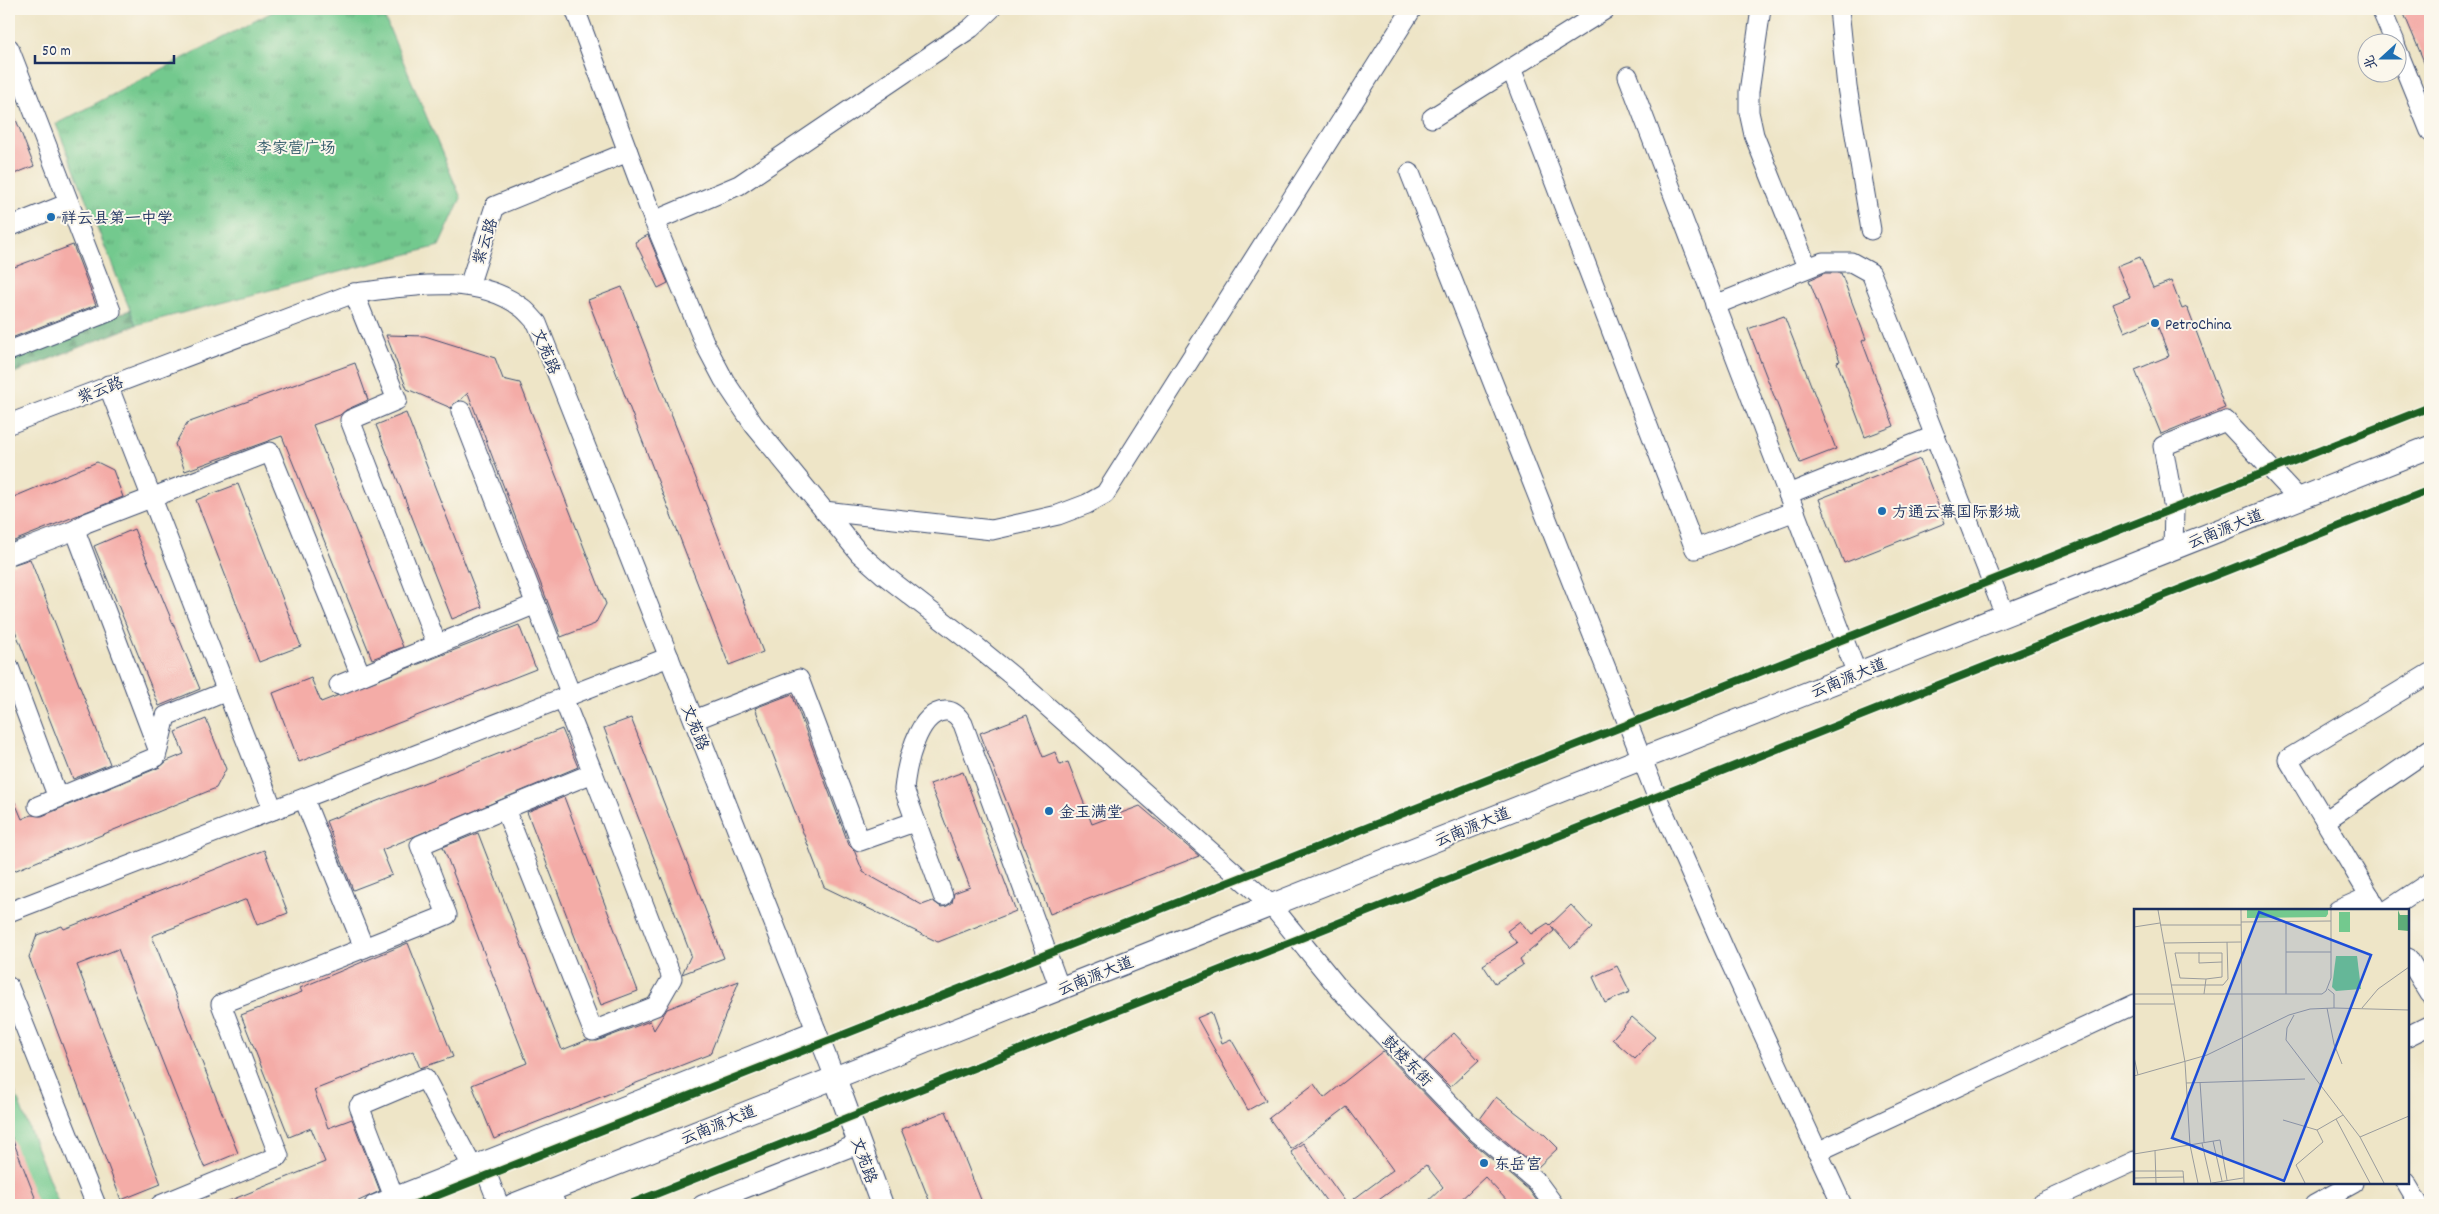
<svg xmlns="http://www.w3.org/2000/svg" width="2439" height="1214" font-family="Dekko,'LXGW WenKai TC',sans-serif">
	<style>
		.grass { fill: url(#grass-tufts); stroke: #477c76 }
		.forest { fill: url(#forest-firs); stroke: #3c6e6c }
		.garden { fill: #73c98e; stroke: #477c76 }
		.building { fill: #f4aca7 }
		.lines { fill: none; stroke-linecap: round; stroke-linejoin: round }
		.minor-casing { stroke: #3b4a6e; stroke-width: 21 }
		.major-casing { stroke: #3b4a6e; stroke-width: 24 }
		.minor { stroke: #fff; stroke-width: 19 }
		.major { stroke: #fff; stroke-width: 22 }
		.cycleway-casing { stroke: #fbf7ec; stroke-width: 11 }
		.cycleway { stroke: #1b5e20; stroke-width: 8 }
		.poi-dot { fill: #1f6fb2; stroke: #fbf7ec; stroke-width: 2 }
		.labels { text-anchor: middle; stroke-width: 4; stroke-linejoin: round; paint-order: stroke }
		.park-label { font-size: 16px; fill: #355d6c; stroke: #fbf7ec }
		.poi-label { font-size: 16px; fill: #1b2f5e; stroke: #fbf7ec; text-anchor: start }
		.street-label { font-size: 16px; fill: #1b2f5e; stroke: #fbf7ec }
		.inset-road { fill: none; stroke: #9a9c9d; stroke-width: 1 }
		.view { fill: #1d4ed8; fill-opacity: 0.15; stroke: #1d4ed8; stroke-width: 2.5 }
		.inset-edge { fill: none; stroke: #1b2f5e; stroke-width: 2.5 }
	</style>
	<defs>
		<pattern id="grass-tufts" width="24" height="20" patternUnits="userSpaceOnUse" patternTransform="scale(1.25)"><rect width="24" height="20" fill="#73c98e"/><path d="M3 7l-1-3M5 7V3M7 7l1-3M15 17l-1-3M17 17v-4M19 17l1-3" fill="none" stroke="#5ea477"/></pattern>
		<pattern id="forest-firs" width="22" height="20" patternUnits="userSpaceOnUse" patternTransform="scale(1.25)"><rect width="22" height="20" fill="#5ead79"/><path d="M5 1l3.5 6h-7zM16 11l3.5 6h-7z" fill="#4d8d66"/></pattern>
	</defs>
	<rect width="100%" height="100%" fill="#fbf7ec"/>
	<filter id="ink" filterUnits="userSpaceOnUse"><feTurbulence type="fractalNoise" baseFrequency=".02" numOctaves="2"/><feDisplacementMap in="SourceGraphic" scale="10" xChannelSelector="R" yChannelSelector="G"/><feConvolveMatrix kernelMatrix="1 2 1 2 8 2 1 2 1" color-interpolation-filters="sRGB"/></filter>
	<filter id="wash" filterUnits="userSpaceOnUse"><feTurbulence type="fractalNoise" baseFrequency=".0096" numOctaves="4" result="noise"/><feDisplacementMap in="SourceGraphic" scale="20" xChannelSelector="R" yChannelSelector="G"/><feGaussianBlur stdDeviation="1.12" result="paint"/><feColorMatrix in="noise" values="0 0 0 0 0 0 0 0 0 0 0 0 0 0 0 0 0 1.4 0 .05"/><feComposite in="paint" operator="in"/></filter>
	<g filter="url(#wash)">
		<rect width="100%" height="100%" fill="#eee5c7"/>
		<polygon class="grass" points="278,9 381,9 461,198 439,246 136,325 56,124"/>
		<polygon class="forest" points="130,310 136,325 9,375 9,357"/>
		<polygon class="garden" points="9,1077 59,1205 9,1205"/>
		<g id="blocks">
			<g class="building">
				<polygon points="2402,9 2430,9 2430,76"/>
				<polygon points="10,104 34,166 9,176 9,105"/>
				<polygon points="648,235 668,283 658,288 635,242"/>
				<polygon points="73,245 96,305 9,339 9,269"/>
				<polygon points="2140,257 2153,288 2171,281 2182,309 2187,307 2225,408 2161,434 2135,370 2169,356 2155,319 2125,332 2113,304 2130,297 2117,266"/>
				<polygon points="1825,273 1841,273 1866,339 1862,341 1894,426 1865,437 1837,362 1840,361 1809,280"/>
				<polygon points="622,287 763,652 729,665 588,300"/>
				<polygon points="1784,316 1836,449 1800,463 1748,329"/>
				<polygon points="386,335 425,336 495,358 503,379 520,383 606,604 595,624 561,637 468,393 451,408 407,389"/>
				<polygon points="355,363 368,400 346,410 340,415 313,425 403,647 372,659 282,436 185,471 175,444 187,423"/>
				<polygon points="406,413 482,607 452,619 376,425"/>
				<polygon points="1920,459 1945,523 1844,563 1819,499"/>
				<polygon points="97,462 113,470 123,497 9,543 9,499"/>
				<polygon points="238,484 301,646 259,662 196,500"/>
				<polygon points="134,529 200,689 159,706 94,546"/>
				<polygon points="30,559 110,764 73,779 9,615 9,566"/>
				<polygon points="519,625 536,669 299,762 273,693 311,678 321,702"/>
				<polygon points="792,694 849,845 854,850 863,872 922,905 933,901 941,907 947,906 952,903 954,893 970,887 930,784 963,772 1016,911 938,942 824,887 755,708"/>
				<polygon points="1027,715 1043,757 1055,752 1060,765 1068,762 1092,824 1140,806 1199,856 1050,914 980,733"/>
				<polygon points="631,718 724,958 682,974 691,955 604,728"/>
				<polygon points="206,719 226,769 216,788 9,873 9,788 22,819 31,815 42,816 160,767 167,761 184,754 175,732"/>
				<polygon points="562,729 578,767 382,850 392,875 353,890 326,821"/>
				<polygon points="564,797 638,991 601,1005 527,812"/>
				<polygon points="478,833 562,1050 587,1040 597,1041 650,1021 654,1030 667,1009 739,981 710,1054 494,1139 472,1085 527,1063 443,847"/>
				<polygon points="264,850 288,913 257,925 247,899 152,936 238,1153 204,1167 118,949 77,965 161,1184 121,1200 29,957 37,935 62,926 64,929"/>
				<polygon points="1571,905 1592,928 1571,948 1551,926 1554,931 1520,959 1523,965 1495,983 1483,965 1517,943 1507,931 1520,921 1531,934 1548,923 1550,925"/>
				<polygon points="408,943 453,1057 420,1068 413,1051 314,1090 328,1128 352,1119 380,1191 350,1205 219,1205 325,1162 311,1128 289,1137 241,1015 302,992 300,988"/>
				<polygon points="1617,966 1630,992 1605,1003 1593,977"/>
				<polygon points="1211,1012 1222,1043 1231,1039 1266,1100 1248,1110 1197,1018"/>
				<polygon points="1632,1017 1655,1037 1635,1059 1612,1039"/>
				<polygon points="1454,1033 1479,1060 1450,1087 1424,1061"/>
				<polygon points="1383,1051 1470,1141 1529,1190 1540,1205 1511,1205 1485,1177 1455,1205 1424,1205 1443,1187 1426,1165 1372,1205 1329,1205 1291,1152 1303,1143 1347,1204 1393,1170 1347,1107 1291,1149 1269,1118 1314,1084 1324,1098"/>
				<polygon points="1496,1097 1545,1135 1558,1148 1537,1168 1480,1119"/>
				<polygon points="946,1111 983,1205 931,1205 901,1129"/>
				<polygon points="9,1133 10,1133 38,1205 9,1205"/>
			</g>
		</g>
	</g>
	<g filter="url(#ink)">
		<use href="#blocks" fill-opacity="0" stroke="#3b4a6e" stroke-width="1"/>
		<g class="lines">
			<g class="minor-casing">
				<g id="minor">
					<polyline points="575,9 628,152"/>
					<polyline points="1761,9 1749,92 1749,112 1754,135 1807,267"/>
					<polyline points="1839,9 1847,87 1871,230"/>
					<polyline points="2381,9 2395,42"/>
					<polyline points="2396,47 2430,131"/>
					<polyline points="9,48 111,311 9,351"/>
					<polyline points="1511,68 1695,549 1795,511"/>
					<polyline points="1628,76 1857,674"/>
					<polyline points="1432,118 1606,9"/>
					<polyline points="1410,173 1657,797 1725,951 1842,1205"/>
					<polyline points="654,221 739,185 971,28 991,9"/>
					<polyline points="9,227 69,203"/>
					<polyline points="469,286 495,206 628,152 654,221 705,344 724,380 754,425 859,553 884,575 977,647 1022,684 1271,905 1341,991 1478,1133 1537,1182 1554,1205"/>
					<polyline points="354,293 397,400 350,420 437,645"/>
					<polyline points="1715,305 1823,262 1851,262 1871,273 2005,615"/>
					<polyline points="108,385 273,810"/>
					<polyline points="461,411 571,695"/>
					<path d="M9 424 354 293C407 287 474 272 521 307 527 311 532 318 537 323L835 1078"/>
					<polyline points="1788,494 1934,436"/>
					<polyline points="824,511 992,530 1058,515 1087,504 1105,494 1412,9"/>
					<polyline points="2173,549 2174,509 2163,446 2226,421 2299,499"/>
					<polyline points="9,555 75,530"/>
					<polyline points="9,667 58,798"/>
					<polyline points="339,685 536,604"/>
					<polyline points="563,698 593,773"/>
					<polyline points="694,720 799,679 860,841 914,822"/>
					<polyline points="158,749 75,530 86,523 270,452 361,676"/>
					<polyline points="304,799 364,948 447,915 420,845 505,809 593,1031 656,1006 672,978 593,773 505,809"/>
					<polyline points="38,806 156,757 166,716 227,691"/>
					<polyline points="2325,821 2430,749"/>
					<path d="M943 896 904 789C906 767 917 712 945 711 954 710 959 717 963 724L1060 989"/>
					<polyline points="2338,910 2370,896"/>
					<polyline points="2378,910 2288,759 2430,673"/>
					<polyline points="2388,910 2430,882"/>
					<polyline points="9,912 669,657"/>
					<polyline points="2408,958 2430,994"/>
					<polyline points="9,987 96,1205"/>
					<polyline points="2408,1036 2430,1025"/>
					<polyline points="1817,1152 2135,1004"/>
					<polyline points="482,1162 499,1205"/>
					<polyline points="2406,1183 2419,1205"/>
					<polyline points="550,1191 556,1205"/>
					<polyline points="394,1197 359,1106 425,1078 472,1166"/>
					<polyline points="160,1205 279,1156 221,1004 364,948"/>
					<polyline points="374,1205 816,1030"/>
					<polyline points="702,1205 858,1144"/>
					<polyline points="2039,1205 2135,1161"/>
					<polyline points="2314,1205 2354,1183"/>
				</g>
			</g>
			<g class="major-casing">
				<g id="major">
					<polyline points="835,1078 882,1205"/>
					<polyline points="513,1205 2430,447"/>
				</g>
			</g>
			<use href="#minor" class="minor"/>
			<use href="#major" class="major"/>
			<g class="cycleway-casing">
				<g id="cycleway">
					<polyline points="413,1205 2430,407"/>
					<polyline points="628,1205 2430,490"/>
				</g>
			</g>
			<use href="#cycleway" class="cycleway"/>
		</g>
	</g>
	<g class="poi-dot">
		<circle cx="51" cy="217" r="5"/>
		<circle cx="2155" cy="323" r="5"/>
		<circle cx="1882" cy="511" r="5"/>
		<circle cx="1049" cy="811" r="5"/>
		<circle cx="1484" cy="1163" r="5"/>
	</g>
	<g class="labels">
		<g class="park-label">
			<text x="296" y="153">李家营广场</text>
		</g>
		<g class="poi-label">
			<text x="61" y="223">祥云县第一中学</text>
			<text x="2165" y="329">PetroChina</text>
			<text x="1892" y="517">方通云幕国际影城</text>
			<text x="1059" y="817">金玉满堂</text>
			<text x="1494" y="1169">东岳宫</text>
		</g>
		<g class="street-label">
			<text transform="translate(484 241) rotate(-72)" y="6">紫云路</text>
			<text transform="translate(547 351) rotate(67)" y="6">文苑路</text>
			<text transform="translate(100 389) rotate(-21)" y="6">紫云路</text>
			<text transform="translate(2225 528) rotate(-22)" y="6">云南源大道</text>
			<text transform="translate(1848 677) rotate(-22)" y="6">云南源大道</text>
			<text transform="translate(696 727) rotate(68)" y="6">文苑路</text>
			<text transform="translate(1472 826) rotate(-22)" y="6">云南源大道</text>
			<text transform="translate(1095 975) rotate(-22)" y="6">云南源大道</text>
			<text transform="translate(1408 1060) rotate(46)" y="6">鼓楼东街</text>
			<text transform="translate(718 1124) rotate(-22)" y="6">云南源大道</text>
			<text transform="translate(865 1160) rotate(70)" y="6">文苑路</text>
		</g>
	</g>
	<g transform="translate(2134 909)">
		<rect width="275" height="275" fill="#eee5c7"/>
		<path d="M202 47H223L227 80 202 82 198 78Z" fill="#73c98e"/>
		<path d="M264 1 266 6H275V22L264 21Z" fill="#5ead79"/>
		<path d="M113 1H194V5L192 8 113 9ZM205 3H216V23H205Z" fill="#73c98e"/>
		<path class="inset-road" d="M24 1 51 153 56 236 64 274M107 1 110 274M152 12V85M107 13 197 12M26 16H107M0 18 26 14M30 34 107 33M65 43V54L88 53M152 43H197M37 76H89L94 70 93 33M0 85H108M70 85 72 70 88 68V44H41L46 69 72 70M108 85H188L192 82 197 69V1M0 95H40M193 99 200 135 208 155M200 99 275 101M228 99 244 80 275 58M160 106 153 119 152 131 226 228 250 274M0 148 4 166M0 167 73 146 155 106 176 100 200 99V85L194 80M66 173 70 233M52 174 171 170M202 210 236 274M149 211 183 221M226 228 275 207M79 232 88 272M68 234 77 274M21 242 22 274M0 245 86 231 93 271M0 262H49L50 274M0 269 50 268M78 274 109 269M171 274 162 256 189 233 183 221 209 206"/>
		<path class="view" d="M125 3 237 46 150 272 38 229Z"/>
		<rect width="275" height="275" class="inset-edge"/>
	</g>
	<rect width="2439" height="1214" fill="none" stroke="#fbf7ec" stroke-width="30"/>
	<g transform="translate(2382 58) rotate(249)"><circle r="24" fill="#fbf7ec" stroke="#a1a7b3"/>
	<path d="M0-4L9 19L0 12L-9 19Z" fill="#1f6fb2"/>
	<text y="-8" font-size="14" font-weight="bold" text-anchor="middle" fill="#1b2f5e">北</text>
	</g>
	<path d="M35 55v8h139v-8" fill="none" stroke="#1b2f5e" stroke-width="2.5"/>
	<text x="42" y="55" font-size="15" fill="#1b2f5e" stroke="#fbf7ec" stroke-width="4" paint-order="stroke">50 m</text>
</svg>
